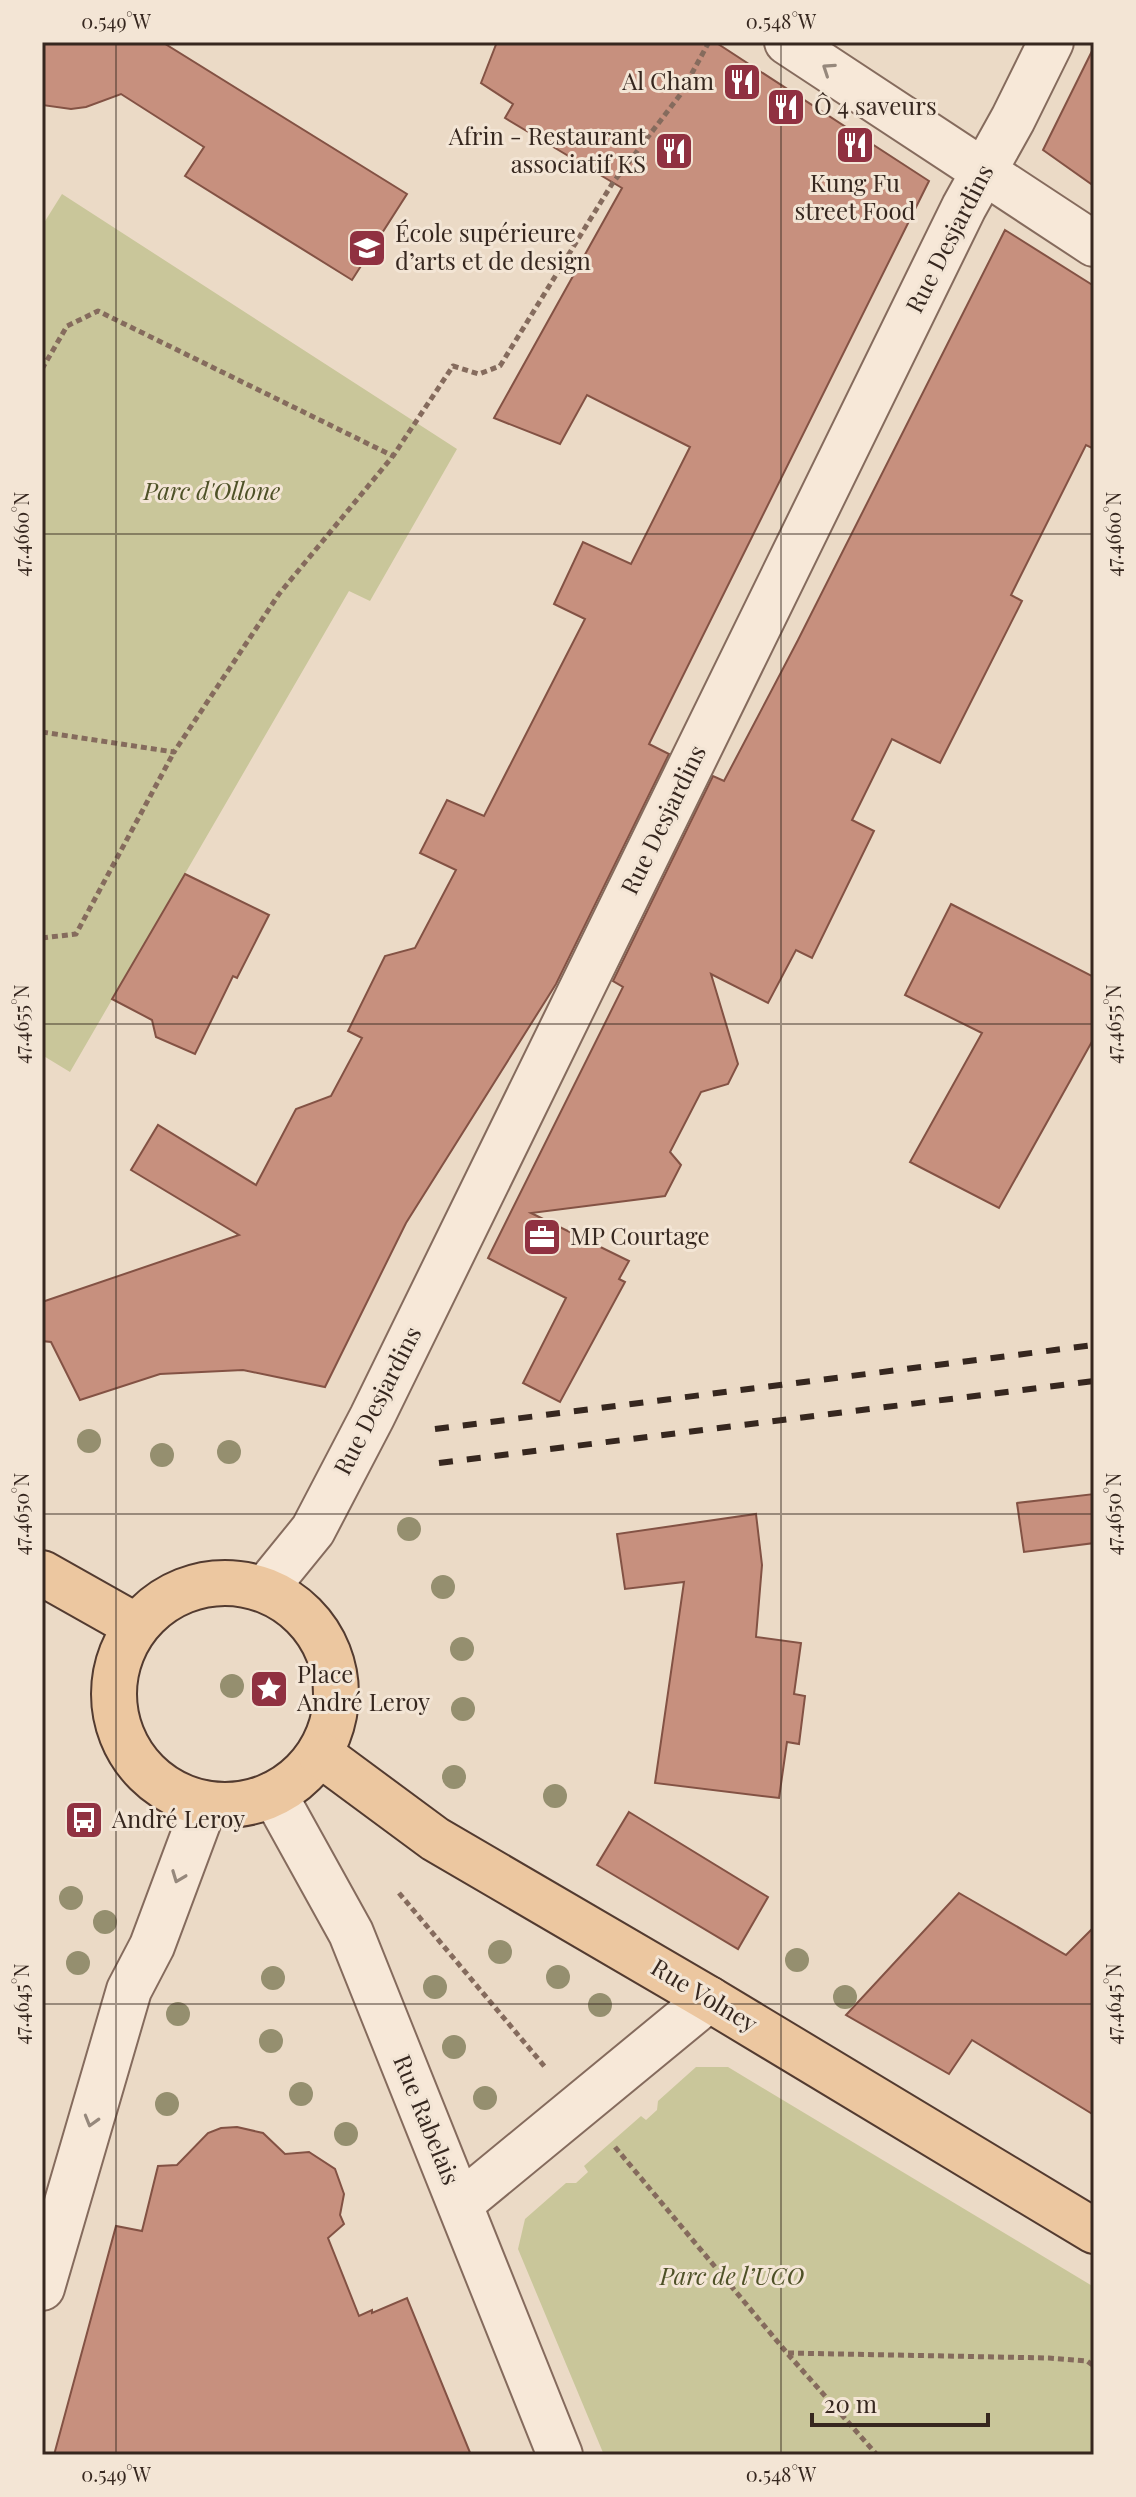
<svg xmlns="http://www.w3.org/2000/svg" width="1136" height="2497" font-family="'Playfair Display',serif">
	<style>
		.green { fill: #c9c69a }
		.building { fill: #c7907e; stroke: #835244; stroke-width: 2 }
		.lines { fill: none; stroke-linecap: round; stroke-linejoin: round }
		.minor-casing { stroke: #856b5d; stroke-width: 48 }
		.major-casing { stroke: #533b30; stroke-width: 48 }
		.path { stroke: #856b5d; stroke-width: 5; stroke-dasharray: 6 4; stroke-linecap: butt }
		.minor { stroke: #f7e8d8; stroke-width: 44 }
		.major { stroke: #ecc7a0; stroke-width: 44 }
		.rail { stroke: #36271f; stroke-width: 6; stroke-dasharray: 14 14; stroke-linecap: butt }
		.tree { fill: #958f6f }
		.oneway { stroke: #96887c }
		.ticks { fill: none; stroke: #36271f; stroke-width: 2; stroke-opacity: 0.45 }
		.labels { text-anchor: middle; stroke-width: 6; stroke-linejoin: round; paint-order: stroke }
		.poi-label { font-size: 24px; fill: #36271f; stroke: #f3e5d5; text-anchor: start }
		.street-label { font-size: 24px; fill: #36271f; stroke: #f3e5d5 }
		.park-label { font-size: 24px; font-style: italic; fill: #4e5127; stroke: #f3e5d5 }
		.neatline { fill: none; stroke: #36271f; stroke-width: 3 }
		.ticks-label { font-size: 20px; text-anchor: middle; fill: #36271f }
	</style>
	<rect width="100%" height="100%" fill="#ebdac6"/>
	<g class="green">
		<polygon points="62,194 457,449 370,601 349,591 70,1072 42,1055 42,226"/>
		<polygon points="696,2067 728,2067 1094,2287 1094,2455 604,2455 518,2249 525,2219 566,2183 576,2183 588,2172 584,2166 641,2116 646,2120 657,2110 658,2101"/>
	</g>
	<g class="building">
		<polygon points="42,42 162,42 407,194 352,280 185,176 204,147 121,94 86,107 71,109 42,105"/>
		<polygon points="497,42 715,42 929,181 649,744 669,754 556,984 406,1223 325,1387 243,1370 160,1374 80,1400 51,1342 42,1341 42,1302 239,1235 131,1170 158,1125 256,1185 296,1109 331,1096 362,1038 348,1031 385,956 415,948 456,870 420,853 447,800 484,816 585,619 554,604 583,542 631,564 690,447 587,395 560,444 494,418 622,188 505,118 513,104 481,83"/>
		<polygon points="1094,47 1094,186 1043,150"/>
		<polygon points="1005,230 1094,286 1094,449 1086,445 1011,595 1022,601 940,763 892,739 852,820 874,831 812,958 796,950 768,1003 711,974 738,1064 728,1084 701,1092 670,1152 681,1165 665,1196 531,1213 629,1261 619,1279 625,1282 560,1402 523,1383 566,1298 488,1258 623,987 613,981 713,776 724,781 798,640"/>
		<polygon points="185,874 269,915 237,978 233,976 195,1054 156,1037 152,1020 112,999"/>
		<polygon points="951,904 1094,977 1094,1038 999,1208 910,1162 982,1033 905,995"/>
		<polygon points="1094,1494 1094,1543 1024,1552 1017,1503"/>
		<polygon points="756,1514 762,1565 756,1637 801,1643 794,1694 805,1696 799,1744 787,1742 779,1798 655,1783 684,1582 625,1589 617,1534"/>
		<polygon points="629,1812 768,1897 738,1949 597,1865"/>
		<polygon points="959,1893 1066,1955 1094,1927 1094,2115 972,2040 949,2074 846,2015"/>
		<polygon points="237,2127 263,2133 285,2154 309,2152 335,2169 344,2194 340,2215 344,2224 328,2238 359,2316 372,2310 372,2313 407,2298 471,2455 54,2455 116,2226 142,2231 158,2166 177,2165 208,2133 221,2128"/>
	</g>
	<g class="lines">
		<g class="minor-casing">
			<g id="minor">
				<polyline points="787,42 1094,244"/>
				<polyline points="265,1589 313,1530 372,1417 964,207 1013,119 1051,42"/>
				<polyline points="274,1794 351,1933 560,2455"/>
				<polyline points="460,2204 709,1999"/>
				<polyline points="42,2288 129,1990 152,1946 205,1804"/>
			</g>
		</g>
		<g class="major-casing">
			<g id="major">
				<polyline points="42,1573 136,1626"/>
				<circle cx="225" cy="1694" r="111"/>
				<polyline points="320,1754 435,1839 709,1999 1094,2231"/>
			</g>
		</g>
		<g class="path">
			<polyline points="42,369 67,326 98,311 393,456"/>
			<polyline points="42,732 174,752 279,594 393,456 453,366 479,374 500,366 612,184 680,95 709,42"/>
			<polyline points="42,938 76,934 174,752"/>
			<polyline points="399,1893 545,2067"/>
			<polyline points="615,2147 787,2353 877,2455"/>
			<polyline points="788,2353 1049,2358 1087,2361 1094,2366"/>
		</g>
		<use href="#minor" class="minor"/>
		<use href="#major" class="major"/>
		<g class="rail">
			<polyline points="435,1429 1094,1345"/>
			<polyline points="439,1463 1094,1381"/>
		</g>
	</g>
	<g class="tree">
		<circle cx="89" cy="1441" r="12"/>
		<circle cx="229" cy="1452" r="12"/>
		<circle cx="162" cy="1455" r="12"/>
		<circle cx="409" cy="1529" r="12"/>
		<circle cx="443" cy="1587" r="12"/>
		<circle cx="462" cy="1649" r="12"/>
		<circle cx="232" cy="1686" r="12"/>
		<circle cx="463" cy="1709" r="12"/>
		<circle cx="454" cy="1777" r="12"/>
		<circle cx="555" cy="1796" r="12"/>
		<circle cx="71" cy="1898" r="12"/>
		<circle cx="105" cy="1922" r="12"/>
		<circle cx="500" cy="1952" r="12"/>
		<circle cx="797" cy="1960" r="12"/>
		<circle cx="78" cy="1963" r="12"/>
		<circle cx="558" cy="1977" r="12"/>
		<circle cx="273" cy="1978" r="12"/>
		<circle cx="435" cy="1987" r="12"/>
		<circle cx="845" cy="1997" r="12"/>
		<circle cx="600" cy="2005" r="12"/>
		<circle cx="178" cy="2014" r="12"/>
		<circle cx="271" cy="2041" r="12"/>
		<circle cx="454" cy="2047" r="12"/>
		<circle cx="301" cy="2094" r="12"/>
		<circle cx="485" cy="2098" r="12"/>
		<circle cx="167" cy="2104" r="12"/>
		<circle cx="346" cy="2134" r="12"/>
	</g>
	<defs><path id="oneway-chevron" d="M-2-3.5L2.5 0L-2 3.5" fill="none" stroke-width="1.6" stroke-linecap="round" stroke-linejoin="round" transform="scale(2)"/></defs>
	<g class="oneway">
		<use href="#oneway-chevron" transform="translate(828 69) rotate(-146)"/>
		<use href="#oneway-chevron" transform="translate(178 1877) rotate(111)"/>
		<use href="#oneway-chevron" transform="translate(91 2121) rotate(106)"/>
	</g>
	<path class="ticks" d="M116 42V2455M781 42V2455M42 44H1094M42 534H1094M42 1024H1094M42 1514H1094M42 2004H1094"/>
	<defs>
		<g id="restaurant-square" transform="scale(2)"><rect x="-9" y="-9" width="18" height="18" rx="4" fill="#903141" stroke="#f3e5d5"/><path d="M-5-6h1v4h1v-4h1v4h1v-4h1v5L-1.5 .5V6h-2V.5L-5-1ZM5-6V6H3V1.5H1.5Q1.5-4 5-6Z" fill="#fff"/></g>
		<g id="university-square" transform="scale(2)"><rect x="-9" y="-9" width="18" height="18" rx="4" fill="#903141" stroke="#f3e5d5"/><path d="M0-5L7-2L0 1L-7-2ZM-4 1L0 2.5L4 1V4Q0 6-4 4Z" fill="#fff"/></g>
		<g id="office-square" transform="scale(2)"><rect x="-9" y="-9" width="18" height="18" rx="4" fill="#903141" stroke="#f3e5d5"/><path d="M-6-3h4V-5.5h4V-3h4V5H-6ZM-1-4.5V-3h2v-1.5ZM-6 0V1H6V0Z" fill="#fff"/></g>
		<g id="sight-square" transform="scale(2)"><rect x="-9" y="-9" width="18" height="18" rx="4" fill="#903141" stroke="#f3e5d5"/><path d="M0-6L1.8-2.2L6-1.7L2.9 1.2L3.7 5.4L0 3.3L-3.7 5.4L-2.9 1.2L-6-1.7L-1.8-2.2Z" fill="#fff"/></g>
		<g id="bus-square" transform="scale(2)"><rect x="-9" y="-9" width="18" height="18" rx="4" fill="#903141" stroke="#f3e5d5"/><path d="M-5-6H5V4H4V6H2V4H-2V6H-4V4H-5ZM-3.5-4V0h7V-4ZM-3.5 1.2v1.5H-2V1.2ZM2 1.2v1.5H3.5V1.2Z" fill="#fff"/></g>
	</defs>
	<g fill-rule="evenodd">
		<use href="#restaurant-square" x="742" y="82"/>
		<use href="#restaurant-square" x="786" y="107"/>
		<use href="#restaurant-square" x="855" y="145"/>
		<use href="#restaurant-square" x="674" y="151"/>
		<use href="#university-square" x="367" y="248"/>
		<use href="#office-square" x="542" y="1237"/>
		<use href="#sight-square" x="269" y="1689"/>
		<use href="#bus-square" x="84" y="1820"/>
	</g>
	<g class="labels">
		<g class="poi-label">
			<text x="714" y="90" text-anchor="end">Al Cham</text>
			<text x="814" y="115">Ô 4 saveurs</text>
			<text x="646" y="145" text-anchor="end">Afrin - Restaurant<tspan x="646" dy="28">associatif KS</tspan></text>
			<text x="855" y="192" text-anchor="middle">Kung Fu<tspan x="855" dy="28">street Food</tspan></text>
			<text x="395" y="242">École supérieure<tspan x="395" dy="28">d’arts et de design</tspan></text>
			<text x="570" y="1245">MP Courtage</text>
			<text x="297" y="1683">Place<tspan x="297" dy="28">André Leroy</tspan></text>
			<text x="112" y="1828">André Leroy</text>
		</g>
		<g class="street-label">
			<text transform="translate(950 239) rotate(-63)" y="8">Rue Desjardins</text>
			<text transform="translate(664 820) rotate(-64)" y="8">Rue Desjardins</text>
			<text transform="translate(378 1401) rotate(-63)" y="8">Rue Desjardins</text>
			<text transform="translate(704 1996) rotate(31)" y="8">Rue Volney</text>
			<text transform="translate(426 2120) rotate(68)" y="8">Rue Rabelais</text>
		</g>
		<g class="park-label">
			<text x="212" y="500">Parc d'Ollone</text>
			<text x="732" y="2285">Parc de l’UCO</text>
		</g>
	</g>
	<rect width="1136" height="2497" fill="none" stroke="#f3e5d5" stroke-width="88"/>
	<path d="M812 2413v12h176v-12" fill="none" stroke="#36271f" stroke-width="4"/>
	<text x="824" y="2413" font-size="24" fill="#36271f" stroke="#f3e5d5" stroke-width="6" paint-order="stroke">20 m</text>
	<rect x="44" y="44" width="1048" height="2409" class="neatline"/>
	<g class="ticks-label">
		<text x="116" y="29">0.549°W</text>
		<text x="781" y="29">0.548°W</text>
		<text transform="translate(22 534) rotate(-90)" y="7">47.4660°N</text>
		<text transform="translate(1114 534) rotate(-90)" y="7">47.4660°N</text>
		<text transform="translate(22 1024) rotate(-90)" y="7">47.4655°N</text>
		<text transform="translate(1114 1024) rotate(-90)" y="7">47.4655°N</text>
		<text transform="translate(22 1514) rotate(-90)" y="7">47.4650°N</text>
		<text transform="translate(1114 1514) rotate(-90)" y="7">47.4650°N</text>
		<text transform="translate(22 2004) rotate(-90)" y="7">47.4645°N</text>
		<text transform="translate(1114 2004) rotate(-90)" y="7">47.4645°N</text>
		<text x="116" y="2482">0.549°W</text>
		<text x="781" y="2482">0.548°W</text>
	</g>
</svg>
